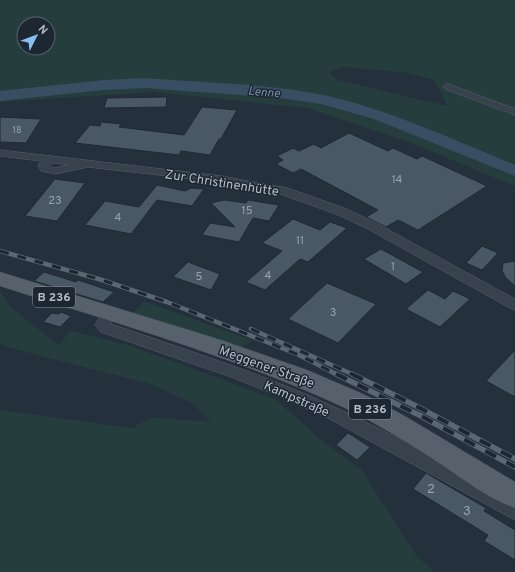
<svg xmlns="http://www.w3.org/2000/svg" width="515" height="572" font-family="Overpass,sans-serif">
	<style>
		.green { fill: #263d3d; fill-rule: evenodd }
		.lines { fill: none; stroke-linecap: round; stroke-linejoin: round }
		.river { fill: #384e63; fill-rule: evenodd }
		.building { fill: #4a5865; stroke: #1f2933 }
		.street-casing { stroke: #56606a; stroke-width: 1 }
		.primary-casing { stroke: #414b55; stroke-width: 1 }
		.street { fill: #38424c; fill-rule: evenodd }
		.primary { fill: #56616c; fill-rule: evenodd }
		.rail-far1-casing { stroke: #5a6773; stroke-width: 4.5 }
		.rail-casing { stroke: #5a6773; stroke-width: 5.5 }
		.rail-far1 { stroke: #1d2731; stroke-width: 3; stroke-dasharray: 9; stroke-linecap: butt }
		.rail { stroke: #1d2731; stroke-width: 4; stroke-dasharray: 12; stroke-linecap: butt }
		.labels { text-anchor: middle; stroke-width: 3; stroke-linejoin: round; paint-order: stroke }
		.far-number-label { font-size: 9px; fill: #99a4af }
		.number-label { font-size: 11px; fill: #99a4af }
		.far-water-label { font-size: 12px; font-style: italic; fill: #7491aa; stroke: #1d2731 }
		.shield { fill: #1d2731; stroke: #86909b; stroke-width: 1 }
		.shield-label { font-size: 12px; font-weight: bold; fill: #b3bdc8 }
		.street-label { font-size: 13px; fill: #b3bdc8; stroke: #1d2731 }
		.near-number-label { font-size: 13px; fill: #99a4af }
	</style>
	<rect width="100%" height="100%" fill="#24303c"/>
	<g class="green">
		<path d="M0 0H515V186L411 143 307 108 154 92 0 102ZM24 24H48V48H24ZM344 67 408 73 434 80 448 106 337 80 329 72Z"/>
		<polygon points="0,291 12,308 58,345 71,331 131,346 275,399 325,443 361,469 416,555 434,572 0,572 0,410 132,428 152,417 211,422 192,403 150,384 6,347 0,342"/>
		<polygon points="144,301 254,341 241,347 133,314"/>
	</g>
	<g class="lines">
		<path class="river" d="M145 78C204 83 265 83 324 95 390 110 452 139 515 165V176L374 119 321 104 280 98 145 88 104 90 0 101V91L104 80Z"/>
	</g>
	<g class="building">
		<polygon points="167,97 166,107 104,108 107,98"/>
		<polygon points="202,107 237,110 221,139 219,139 210,155 181,151 179,155 75,143 90,125 100,126 101,122 121,124 119,127 184,135"/>
		<polygon points="0,117 41,119 26,143 0,142"/>
		<polygon points="349,133 388,151 393,148 417,159 422,156 487,186 418,230 398,220 386,227 366,217 378,210 301,169 293,173 276,164 283,160 277,156 293,148 299,151 314,144 321,148"/>
		<polygon points="55,179 85,183 57,221 25,216"/>
		<polygon points="157,185 185,191 191,188 204,189 192,206 157,200 131,234 85,225 105,201 139,207"/>
		<polygon points="224,200 246,203 248,200 279,205 269,221 253,218 239,242 202,235 210,223 235,227 211,203"/>
		<polygon points="293,219 320,230 330,222 347,228 308,262 300,259 265,290 246,282 282,251 262,243"/>
		<polygon points="482,246 498,253 482,270 466,263"/>
		<polygon points="381,249 423,272 406,284 364,259"/>
		<polygon points="515,261 515,286 506,278 502,271 503,263"/>
		<polygon points="188,262 220,274 211,290 173,277"/>
		<polygon points="44,272 76,282 78,280 114,292 103,302 34,281"/>
		<polygon points="327,283 376,304 338,343 288,319"/>
		<polygon points="428,290 445,299 453,291 470,299 440,327 406,309"/>
		<polygon points="61,312 71,316 60,327 43,322 52,313 59,314"/>
		<polygon points="515,350 515,397 486,381"/>
		<polygon points="348,433 370,447 357,460 336,445"/>
		<polygon points="426,473 486,508 484,511 515,530 515,560 484,541 488,535 413,489"/>
	</g>
	<g class="lines">
		<g class="street-casing">
			<g id="street">
				<polygon points="448,84 515,109 515,115 445,89 443,87 445,85"/>
				<path d="M0 150 221 176 287 188 344 208 376 223 515 299V310L510 308 368 229 336 214 280 194 221 182 88 167 55 174 41 171 38 165 41 161 0 156ZM51 163H54L69 165 55 168 50 167Z"/>
				<path d="M108 310 113 312 115 315 110 324H111C189 351 267 375 341 410 401 438 457 471 515 503V520L330 419 281 397 234 378 101 332 95 325 103 312Z"/>
			</g>
		</g>
		<g class="primary-casing">
			<path id="primary" d="M0 272 221 340 307 370 363 394 403 415 515 482V508C489 499 467 482 445 467 412 445 378 424 343 407 233 356 115 323 0 286Z"/>
		</g>
		<use href="#street" class="street"/>
		<use href="#primary" class="primary"/>
		<g class="rail-far1-casing">
			<g id="rail-far1">
				<polyline points="0,251 102,280 167,302 299,355 338,375"/>
				<polyline points="251,329 354,375"/>
			</g>
		</g>
		<g class="rail-casing">
			<g id="rail">
				<polyline points="336,374 421,416 515,467"/>
				<polyline points="352,374 418,407 515,459"/>
			</g>
		</g>
		<use href="#rail-far1" class="rail-far1"/>
		<use href="#rail" class="rail"/>
	</g>
	<g class="labels">
		<g class="far-number-label">
			<text x="17" y="133">18</text>
		</g>
		<g class="number-label">
			<text x="397" y="183">14</text>
			<text x="55" y="204">23</text>
			<text x="247" y="214">15</text>
			<text x="118" y="221">4</text>
			<text x="300" y="244">11</text>
			<text x="393" y="270">1</text>
			<text x="268" y="279">4</text>
			<text x="199" y="280">5</text>
			<text x="333" y="316">3</text>
		</g>
		<g class="far-water-label">
			<text transform="translate(264 92) rotate(5)" y="4">Lenne</text>
		</g>
		<g class="shield">
			<rect x="33" y="287" width="42" height="20" rx="3"/>
			<rect x="349" y="399" width="42" height="20" rx="3"/>
		</g>
		<g class="shield-label">
			<text x="54" y="301">B 236</text>
			<text x="370" y="413">B 236</text>
		</g>
		<g class="street-label">
			<text transform="translate(222 182) rotate(9)" y="5">Zur Christinenhütte</text>
			<text transform="translate(267 366) rotate(20)" y="5">Meggener Straße</text>
			<text transform="translate(297 398) rotate(24)" y="5">Kampstraße</text>
		</g>
		<g class="near-number-label">
			<text x="431" y="493">2</text>
			<text x="467" y="515">3</text>
		</g>
	</g>
	<g transform="translate(36 36) rotate(48)"><circle r="19" fill="#1d2731" stroke="#59636d"/>
	<path d="M0-3L7 15L0 10L-7 15Z" fill="#8bbdf5"/>
	<text y="-6" font-size="11" font-weight="bold" text-anchor="middle" fill="#b3bdc8">N</text>
	</g>
</svg>
